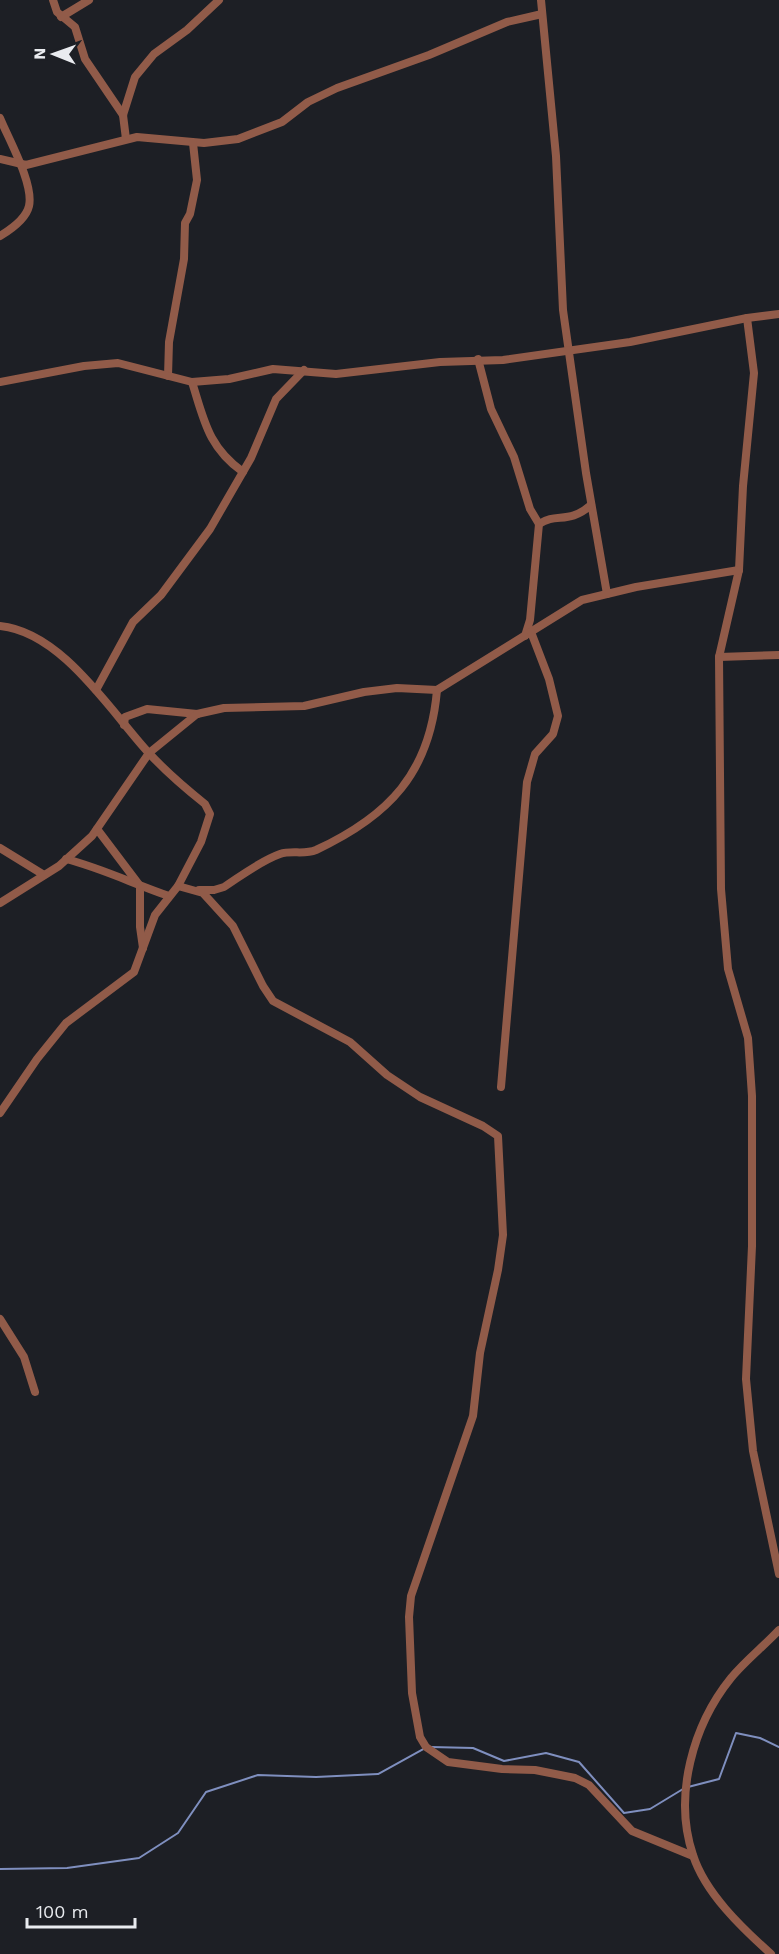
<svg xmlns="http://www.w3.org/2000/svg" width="779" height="1954" font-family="'Work Sans',sans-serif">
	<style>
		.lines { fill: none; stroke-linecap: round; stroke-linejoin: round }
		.stream { stroke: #7f8fbf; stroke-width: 2 }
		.street { stroke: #915b49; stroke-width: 8 }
	</style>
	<rect width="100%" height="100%" fill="#1d1f25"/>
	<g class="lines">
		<g class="stream">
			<polyline points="431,1747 473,1748 504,1761 546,1753 579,1762 624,1813 650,1809 683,1789"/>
			<polyline points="688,1787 719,1779 736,1733 760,1738 779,1747"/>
			<polyline points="0,1869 67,1868 139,1858 178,1833 206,1792 258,1775 316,1777 378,1774 425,1748"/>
		</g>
		<g class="street">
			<polyline points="53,0 57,12 75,27 85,59 123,115"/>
			<polyline points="541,0 556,156 563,310 586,473 607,594"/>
			<polyline points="61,17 89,0"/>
			<path d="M0 118C9 140 34 184 29 206 26 219 10 230 0 236"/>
			<polyline points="126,139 123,115 135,77 154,54 187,30 219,0"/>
			<polyline points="0,159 26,165 137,137 204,143 238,139 282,122 308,102 337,88 429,55 507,22 542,14"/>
			<polyline points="747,318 754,373 743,486 739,570 719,657 721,889 728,969 748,1038 752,1096 752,1246 746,1379 753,1451 779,1574"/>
			<polyline points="478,359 491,409 514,457 530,509 539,524"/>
			<polyline points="168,376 169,342 184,259 185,223 190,214 197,180 193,143"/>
			<polyline points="0,382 84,366 118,363 192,382 229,379 273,369 336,374 440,362 503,360 630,342 747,318 779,314"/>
			<path d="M192 382C204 420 208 447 243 472"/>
			<path d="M0 626C61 632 109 709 147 751 165 771 185 788 205 804L210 814 201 842 178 886 155 915 134 972 66 1023 37 1059 0 1113"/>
			<path d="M525 636 530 620 539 524C557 512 568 525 591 505"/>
			<polyline points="719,657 779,655"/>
			<polyline points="96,690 133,622 161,595 210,529 251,458 276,399 304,370"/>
			<polyline points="124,725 125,717 147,709 197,714"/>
			<polyline points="97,829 140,886 140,927 143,948"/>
			<polyline points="0,848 44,875"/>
			<path d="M66 859C101 868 134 884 169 896"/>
			<polyline points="178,886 203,893 233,926 263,986 273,1001 350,1042 387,1075 420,1097 483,1126 498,1136 503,1235 498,1270 480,1353 473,1416 411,1596 409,1617 412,1693 420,1737 426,1747 448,1762 502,1769 535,1770 575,1778 589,1785 632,1831 693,1856"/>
			<path d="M199 890H214L224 887C241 876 260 861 280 854 292 850 304 855 316 850 389 816 430 773 437 690"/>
			<polyline points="0,903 59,866 92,836 149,753 197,714 224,708 304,706 364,692 397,688 437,690 582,600 636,587 739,570"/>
			<polyline points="501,1087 527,782 535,754 553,734 558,716 549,679 531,632"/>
			<polyline points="0,1319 24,1357 35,1392"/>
			<path d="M771 1954C742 1928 705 1893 693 1855 673 1796 693 1725 731 1678 745 1661 764 1646 779 1630"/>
		</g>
	</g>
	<g transform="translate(54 54) rotate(271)" stroke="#1d1f25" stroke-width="4.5" paint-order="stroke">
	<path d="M0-4.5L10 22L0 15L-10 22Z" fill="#e9ebef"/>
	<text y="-9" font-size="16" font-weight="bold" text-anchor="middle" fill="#e9ebef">N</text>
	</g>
	<path d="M27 1918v9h108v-9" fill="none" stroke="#e9ebef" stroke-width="3"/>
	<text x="36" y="1918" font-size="18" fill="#e9ebef" stroke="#1d1f25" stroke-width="4.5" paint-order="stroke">100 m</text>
</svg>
